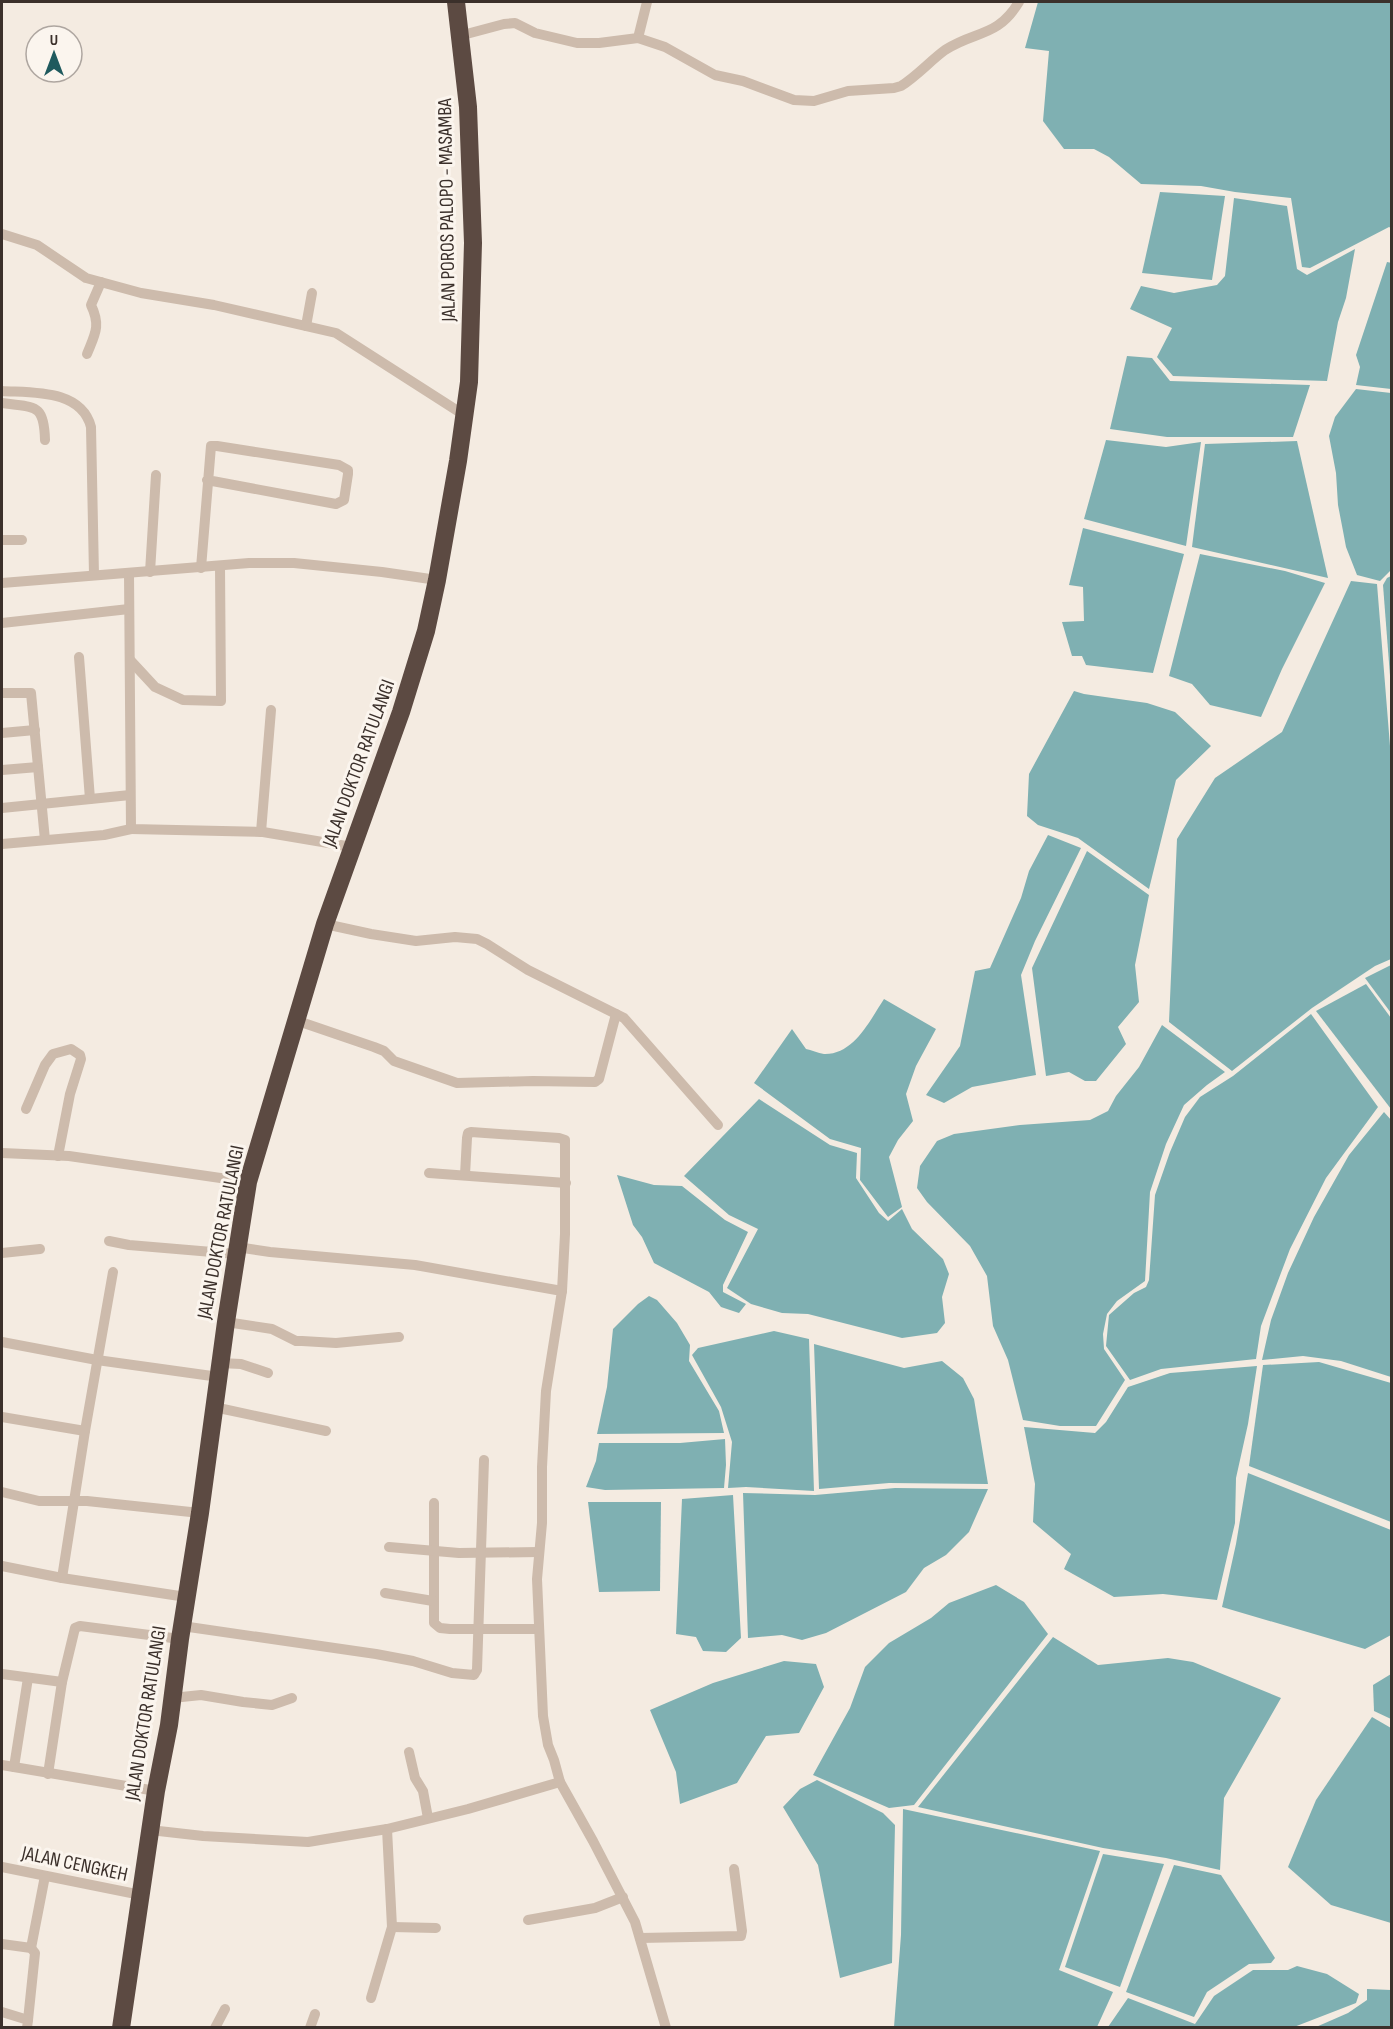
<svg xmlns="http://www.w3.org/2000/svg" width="1393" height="2029" font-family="'Sofia Sans Condensed',sans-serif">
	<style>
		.water { fill: #7fb0b2 }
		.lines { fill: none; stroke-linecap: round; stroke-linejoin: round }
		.street { stroke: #cdbbac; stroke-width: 10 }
		.highway { stroke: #5c4a42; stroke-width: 18 }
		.labels { text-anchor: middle; stroke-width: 6; stroke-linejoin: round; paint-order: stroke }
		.street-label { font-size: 20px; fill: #3b302b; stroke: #fbf5ee }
	</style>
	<rect width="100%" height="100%" fill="#f4ebe1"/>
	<g class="water">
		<polygon points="1038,2 1391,2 1391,228 1389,227 1310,268 1302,267 1291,198 1235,192 1201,186 1141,184 1109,157 1094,149 1064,149 1043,121 1049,51 1025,48"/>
		<polygon points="1160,192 1225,196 1212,280 1142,273"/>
		<polygon points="1234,198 1287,206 1297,269 1307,275 1355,249 1346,298 1338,322 1327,381 1173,376 1157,357 1172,328 1130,309 1141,286 1174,293 1217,285 1225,276"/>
		<polygon points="1387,262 1392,263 1391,389 1356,385 1360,367 1356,355"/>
		<polygon points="1127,356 1152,358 1170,381 1310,385 1293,437 1167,437 1110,429"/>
		<polygon points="1356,389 1391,393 1391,570 1380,581 1357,575 1346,547 1343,531 1338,505 1336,473 1329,436 1335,417"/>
		<polygon points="1106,440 1166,447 1201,442 1186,546 1084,519"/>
		<polygon points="1297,441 1328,578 1192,547 1205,444"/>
		<polygon points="1083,528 1184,554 1153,673 1086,665 1082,656 1072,656 1062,622 1084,621 1083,587 1069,585"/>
		<polygon points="1200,554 1285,571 1325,583 1282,669 1261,717 1210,705 1192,684 1169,676"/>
		<polygon points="1391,576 1391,689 1383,585 1387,578"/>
		<polygon points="1351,581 1377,584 1392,771 1391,959 1375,966 1312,1008 1232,1071 1169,1022 1177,839 1215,778 1282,732"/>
		<polygon points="1074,691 1084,694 1147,703 1175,712 1211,746 1176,780 1149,889 1078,838 1038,825 1027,816 1029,774"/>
		<polygon points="1048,835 1081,848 1035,941 1021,975 1036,1075 972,1087 944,1103 926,1095 960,1046 975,971 990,968 1021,898 1029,871"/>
		<polygon points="1087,851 1149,895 1135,965 1139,1002 1118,1027 1126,1044 1096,1081 1085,1081 1069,1072 1046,1076 1032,968"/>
		<polygon points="1391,965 1391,1013 1365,978"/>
		<polygon points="1366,984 1391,1018 1391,1109 1316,1011"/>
		<path d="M884 999 936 1029 916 1066 906 1094 913 1121 898 1140 889 1157 902 1207 888 1217 860 1180 861 1148 830 1139 754 1083 792 1029 806 1049C811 1050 818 1053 824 1054 854 1055 870 1020 884 999Z"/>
		<polygon points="1311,1014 1378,1107 1326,1178 1290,1249 1261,1326 1256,1359 1161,1369 1130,1380 1106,1346 1109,1315 1134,1293 1146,1287 1149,1280 1155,1195 1170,1152 1185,1117 1200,1097 1233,1076"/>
		<polygon points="1162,1025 1225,1072 1207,1085 1184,1105 1166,1144 1150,1192 1145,1281 1117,1301 1107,1314 1103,1334 1104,1349 1125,1380 1096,1426 1060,1426 1023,1420 1008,1360 993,1326 987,1276 970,1246 927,1202 917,1188 920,1166 937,1141 954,1134 1020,1125 1090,1120 1108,1111 1116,1096 1139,1067"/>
		<polygon points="759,1099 830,1145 857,1153 856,1178 879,1213 888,1221 902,1209 912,1229 943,1259 949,1274 942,1297 945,1323 937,1333 902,1338 808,1314 782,1313 751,1304 727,1288 758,1229 729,1215 684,1176"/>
		<polygon points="1384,1112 1392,1121 1391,1377 1341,1361 1303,1356 1262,1360 1271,1320 1288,1273 1314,1217 1349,1155"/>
		<polygon points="617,1175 654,1185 682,1186 725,1220 748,1232 723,1285 723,1292 746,1304 739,1313 721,1307 709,1292 654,1263 642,1237 633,1225"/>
		<polygon points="649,1296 657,1300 677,1323 690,1345 689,1361 719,1411 724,1433 597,1434 607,1387 613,1329 638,1304"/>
		<polygon points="774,1331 809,1339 814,1491 746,1487 728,1488 732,1442 721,1407 692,1355 698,1348"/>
		<polygon points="814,1344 904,1368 942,1361 963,1378 974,1399 988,1484 889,1483 819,1489"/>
		<polygon points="1319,1362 1391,1383 1391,1522 1249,1466 1263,1365"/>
		<polygon points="1257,1366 1248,1424 1236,1478 1235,1523 1217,1600 1163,1594 1114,1597 1064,1569 1071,1554 1033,1522 1035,1484 1024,1427 1095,1433 1106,1422 1128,1387 1170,1373"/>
		<polygon points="725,1439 726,1465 724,1488 605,1490 586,1487 596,1461 599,1443 680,1443"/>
		<polygon points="1248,1473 1391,1530 1391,1635 1365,1649 1222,1607 1236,1544"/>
		<polygon points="895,1488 988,1489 969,1532 946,1555 924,1568 906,1592 826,1633 802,1640 782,1635 748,1638 743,1493 815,1495"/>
		<polygon points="733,1495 741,1638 726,1652 703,1651 696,1637 676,1634 682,1499"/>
		<polygon points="588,1502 661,1502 660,1591 599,1592"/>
		<polygon points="996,1585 1024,1602 1048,1634 914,1805 889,1808 813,1775 850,1708 865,1667 889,1643 931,1618 949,1603"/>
		<polygon points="1053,1637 1098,1665 1168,1658 1193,1662 1281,1698 1224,1798 1220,1870 1166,1858 1103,1848 918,1807"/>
		<polygon points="784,1661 816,1664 824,1687 799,1733 766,1736 737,1783 680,1804 676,1772 650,1710 713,1683"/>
		<polygon points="1391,1674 1391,1719 1374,1711 1373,1685"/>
		<polygon points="1372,1717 1391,1728 1391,1923 1331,1905 1288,1867 1316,1800"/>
		<polygon points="817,1780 883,1813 895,1825 892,1963 840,1978 818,1865 783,1807 800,1789"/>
		<polygon points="903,1809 1100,1851 1059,1970 1113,1992 1097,2027 894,2027 901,1935"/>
		<polygon points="1103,1854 1164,1864 1120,1987 1065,1967"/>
		<polygon points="1174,1865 1221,1875 1275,1958 1271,1963 1249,1964 1207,1992 1194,2017 1126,1992"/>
		<polygon points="1297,1966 1327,1974 1359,1994 1356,2003 1294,2027 1108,2027 1128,1998 1195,2024 1214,1996 1253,1970 1288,1970"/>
		<polygon points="1367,1989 1391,1990 1391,2027 1316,2027 1348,2013 1367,2000"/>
	</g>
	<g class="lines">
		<g class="street">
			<polyline points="459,36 504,24 515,23 535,33 577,43 599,43 638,38 647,2"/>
			<path d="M638 38 665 47 715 75 743 81 794 100 814 101 848 91 894 88 901 86C917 76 930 61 945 50 976 30 997 38 1019 2"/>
			<polyline points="2,234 37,245 86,278 141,293 214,305 336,333 464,415"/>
			<polyline points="306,326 312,293"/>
			<path d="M87 354C95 334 101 326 91 305L101 282"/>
			<path d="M2 391C32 393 81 389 91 427L94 575"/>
			<path d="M2 403C34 408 44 402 45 440"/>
			<polyline points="2,540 22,540"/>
			<polyline points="201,568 211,446 217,446 339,465 348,470 348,474 344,500 336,504 207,480"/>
			<polyline points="150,572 156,475"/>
			<polyline points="129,573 131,829 263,832 352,847"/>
			<polyline points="2,583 249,563 294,563 382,572 437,580"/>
			<polyline points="2,623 129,609"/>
			<polyline points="79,657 90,799"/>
			<polyline points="130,660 155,687 183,700 221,701 220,566"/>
			<polyline points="2,693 31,693 45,840"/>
			<polyline points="2,733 35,730"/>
			<polyline points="2,770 38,767"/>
			<polyline points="2,808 130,795"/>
			<polyline points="261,832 271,710"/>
			<polyline points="2,844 104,835 131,829"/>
			<polyline points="325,924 371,934 416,941 455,937 477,939 487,944 528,970 624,1018 718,1125"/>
			<polyline points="295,1020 374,1047 384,1051 394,1061 457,1083 533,1081 595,1082 599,1079 616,1014"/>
			<polyline points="26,1109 45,1065 53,1054 71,1049 80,1055 81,1059 70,1094 58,1156"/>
			<polyline points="2,1153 69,1156 248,1182"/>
			<polyline points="429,1173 566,1183"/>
			<polyline points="465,1175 467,1138 468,1133 471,1132 559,1138 565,1140 565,1234 562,1291"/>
			<polyline points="109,1241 129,1245 236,1254"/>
			<polyline points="2,1253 40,1249"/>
			<polyline points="226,1322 272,1329 296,1341 302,1341 336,1343 399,1337"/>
			<polyline points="2,1342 97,1360 219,1377"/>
			<polyline points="220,1363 241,1364 268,1373"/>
			<polyline points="214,1407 326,1431"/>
			<polyline points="2,1417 85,1431"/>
			<polyline points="2,1492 39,1501 87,1501 200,1513"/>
			<polyline points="434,1503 434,1623 440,1628 450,1629 538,1629"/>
			<polyline points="389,1547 459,1553 539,1552"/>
			<polyline points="2,1566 62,1578 186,1597"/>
			<polyline points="62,1578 85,1431 113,1272"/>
			<polyline points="385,1593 433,1601"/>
			<polyline points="182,1626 376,1654 413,1661 452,1673 474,1675 477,1670 484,1460"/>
			<polyline points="2,1674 62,1682"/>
			<polyline points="172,1698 201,1695 243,1702 272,1705 292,1698"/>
			<polyline points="409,1752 415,1778 423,1791 428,1818"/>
			<polyline points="2,1765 156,1791"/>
			<polyline points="14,1767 28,1678"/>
			<polyline points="48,1774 62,1682 75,1628 80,1626 180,1639"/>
			<polyline points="560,1782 593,1841 635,1922 666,2028"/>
			<polyline points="150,1830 203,1836 308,1842 387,1829 468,1809 560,1782 554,1760 548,1745 543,1716 537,1579 542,1523 542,1467 546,1391 562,1291 415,1265 270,1252 237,1247"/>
			<polyline points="2,1867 141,1895"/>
			<polyline points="528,1920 595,1908 623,1897"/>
			<polyline points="392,1927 436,1928"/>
			<polyline points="640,1938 741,1936 742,1931 734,1869"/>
			<polyline points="2,1944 31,1948 35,1953 28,2020"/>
			<polyline points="31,1948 45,1876"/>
			<polyline points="371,1998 392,1927 387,1829"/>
			<polyline points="2,2012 28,2020 27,2028"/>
			<polyline points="215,2028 225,2009"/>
			<polyline points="310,2028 315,2014"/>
		</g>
		<polyline class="highway" points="121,2028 156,1791 169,1725 180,1639 200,1513 226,1322 248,1182 325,924 401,712 426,631 437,580 458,461 469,382 473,243 468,107 456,2"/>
	</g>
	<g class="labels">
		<g class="street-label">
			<text transform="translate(446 210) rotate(-91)" y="7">JALAN POROS PALOPO - MASAMBA</text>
			<text transform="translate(358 763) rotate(-70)" y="7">JALAN DOKTOR RATULANGI</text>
			<text transform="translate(220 1232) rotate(-79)" y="7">JALAN DOKTOR RATULANGI</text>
			<text transform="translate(145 1713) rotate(-81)" y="7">JALAN DOKTOR RATULANGI</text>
			<text transform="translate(75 1863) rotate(12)" y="7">JALAN CENGKEH</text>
		</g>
	</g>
	<rect width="1393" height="2029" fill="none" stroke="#3b302b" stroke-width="6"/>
	<g transform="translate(54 54)"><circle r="28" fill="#fbf5ee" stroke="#aea6a0" stroke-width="1.5"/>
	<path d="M0-4.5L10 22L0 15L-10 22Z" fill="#1f5a5e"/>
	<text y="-9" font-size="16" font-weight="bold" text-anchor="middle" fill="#3b302b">U</text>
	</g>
</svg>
